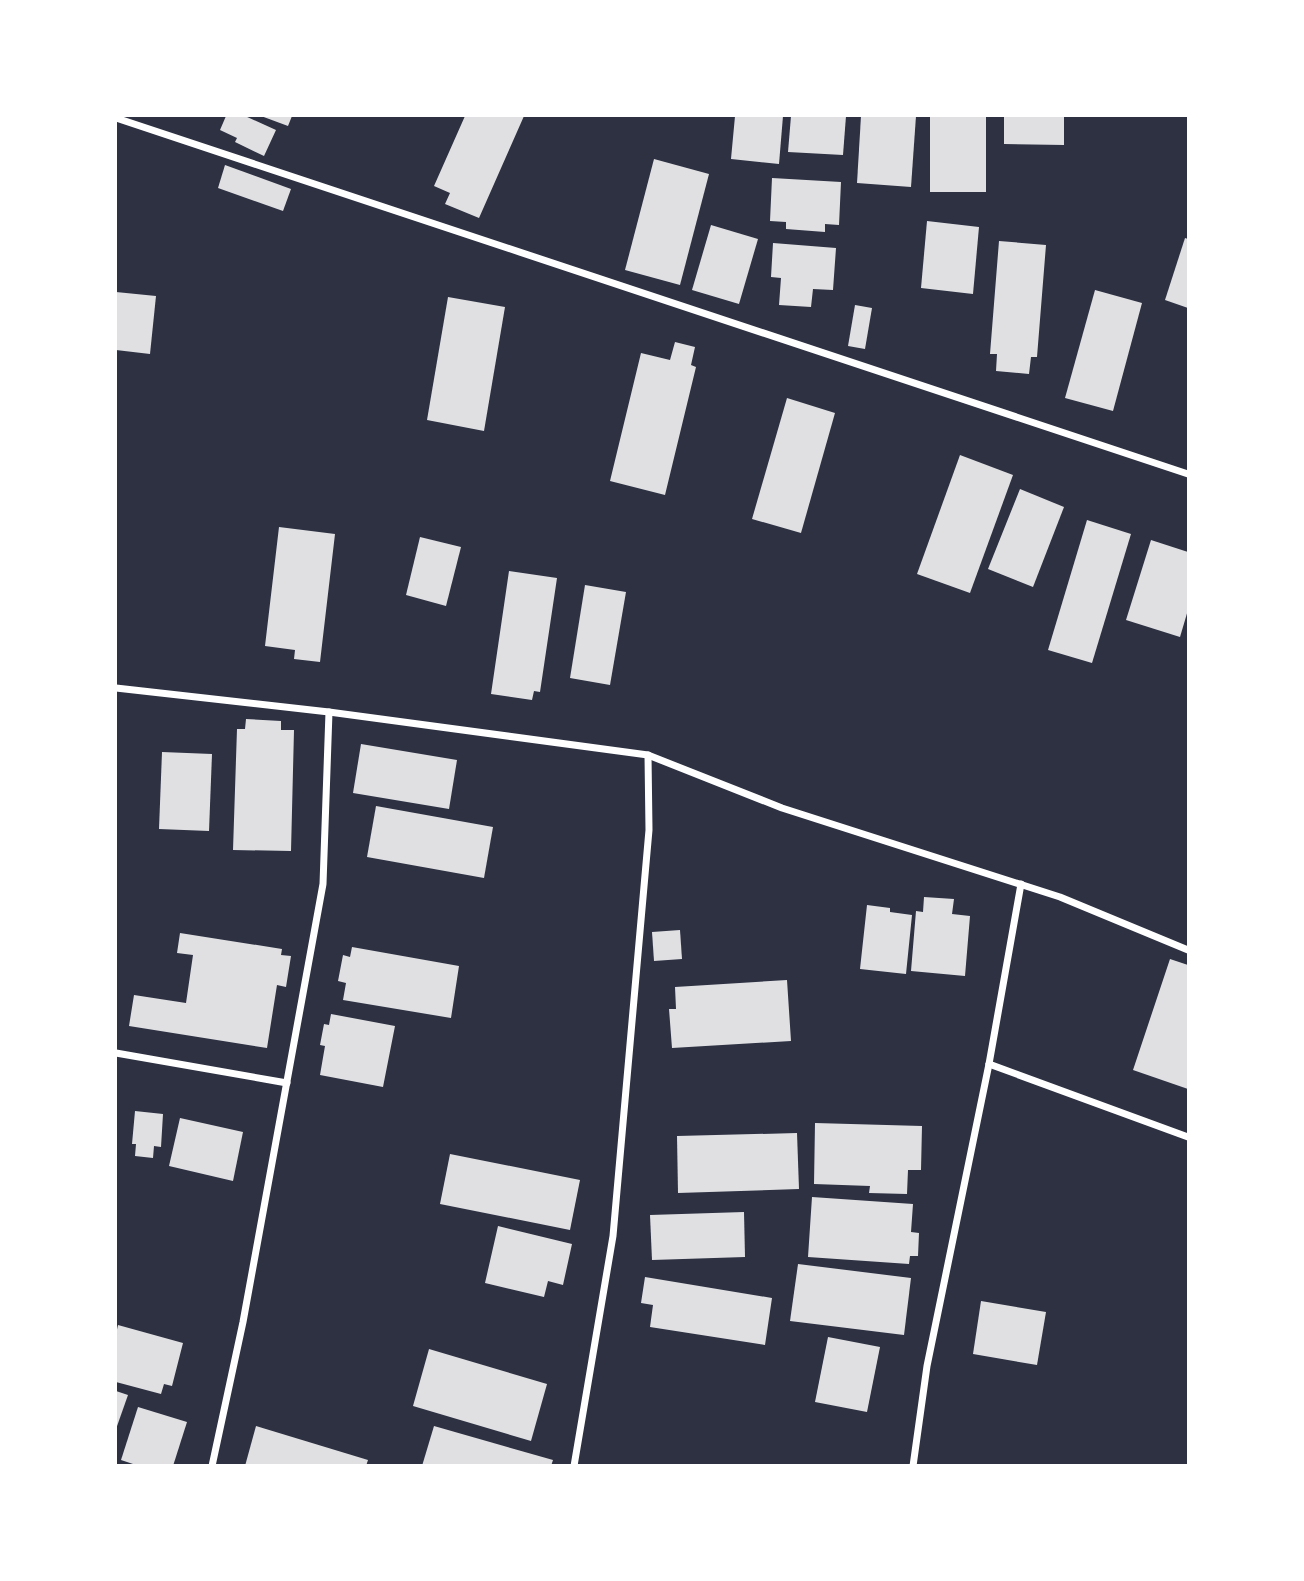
<svg xmlns="http://www.w3.org/2000/svg" width="1304" height="1581" font-family="Quicksand,sans-serif">
	<style>
		.building { fill: #e0e0e3 }
		.lines { fill: none; stroke-linecap: round; stroke-linejoin: round }
		.minor { stroke: #fff; stroke-width: 7 }
	</style>
	<rect width="100%" height="100%" fill="#2d3142"/>
	<g class="building">
		<polygon points="226,116 245,116 276,130 264,156 235,142 237,138 220,130"/>
		<polygon points="261,116 292,116 288,126"/>
		<polygon points="465,116 524,116 479,218 445,204 450,193 434,186"/>
		<polygon points="735,116 783,116 779,164 731,159"/>
		<polygon points="791,116 846,116 843,155 788,152"/>
		<polygon points="861,116 916,116 911,187 857,183"/>
		<rect x="930" y="116" width="56" height="76"/>
		<polygon points="1004,116 1064,116 1064,145 1004,144"/>
		<polygon points="654,159 709,174 680,285 625,270"/>
		<polygon points="225,165 291,189 283,211 218,188"/>
		<polygon points="772,178 841,182 839,225 825,224 825,232 786,229 786,222 770,221"/>
		<polygon points="927,221 979,227 973,294 921,288"/>
		<polygon points="711,225 758,239 739,304 692,290"/>
		<polygon points="1185,238 1188,239 1188,308 1165,300"/>
		<polygon points="999,241 1046,245 1037,357 1031,357 1029,374 996,371 997,354 990,354"/>
		<polygon points="773,243 836,248 833,290 813,289 811,307 779,305 781,278 771,277"/>
		<polygon points="1095,290 1142,303 1113,411 1065,398"/>
		<polygon points="116,292 156,296 150,354 116,350"/>
		<polygon points="448,297 505,307 484,431 427,420"/>
		<polygon points="855,305 872,308 865,349 848,346"/>
		<polygon points="675,342 695,347 691,365 696,367 665,495 610,481 641,353 670,360"/>
		<polygon points="787,398 835,413 801,533 752,519"/>
		<polygon points="960,455 1013,475 970,593 917,574"/>
		<polygon points="1020,489 1064,507 1033,587 988,569"/>
		<polygon points="1087,520 1131,534 1092,663 1048,650"/>
		<polygon points="279,527 335,534 320,662 294,659 295,650 265,646"/>
		<polygon points="420,537 461,547 446,606 406,595"/>
		<polygon points="1151,540 1188,552 1188,610 1180,637 1126,620"/>
		<polygon points="509,571 557,578 540,692 534,691 532,700 491,694"/>
		<polygon points="585,585 626,592 610,685 570,678"/>
		<polygon points="246,719 281,721 281,730 294,730 291,851 233,850 237,729 245,729"/>
		<polygon points="361,744 457,760 449,809 353,793"/>
		<polygon points="162,752 212,754 209,831 159,829"/>
		<polygon points="376,806 493,827 484,878 367,857"/>
		<polygon points="924,897 954,899 952,914 970,916 965,976 911,971 916,911 923,912"/>
		<polygon points="867,905 890,908 890,912 912,915 906,974 860,969"/>
		<polygon points="680,930 682,959 654,961 652,932"/>
		<polygon points="180,933 282,949 281,955 291,956 286,987 277,985 267,1048 129,1026 134,995 186,1003 193,955 177,953"/>
		<polygon points="352,947 459,966 451,1018 343,1000 346,983 338,981 343,955 350,957"/>
		<polygon points="1170,959 1188,965 1188,1089 1133,1070"/>
		<polygon points="787,980 791,1041 672,1048 669,1009 676,1009 675,987"/>
		<polygon points="331,1014 395,1026 383,1087 320,1075 325,1046 320,1045 324,1024 329,1025"/>
		<polygon points="135,1111 163,1114 161,1147 154,1146 153,1158 135,1156 136,1144 132,1144"/>
		<polygon points="180,1118 243,1132 233,1181 169,1166"/>
		<polygon points="815,1123 922,1126 921,1170 908,1170 907,1194 869,1193 870,1186 814,1184"/>
		<polygon points="797,1133 799,1189 678,1193 677,1136"/>
		<polygon points="450,1154 580,1180 570,1230 440,1204"/>
		<polygon points="812,1197 913,1204 911,1232 919,1233 918,1256 910,1256 909,1264 808,1257"/>
		<polygon points="744,1212 745,1257 652,1260 650,1215"/>
		<polygon points="498,1226 572,1244 563,1285 548,1281 544,1297 485,1283"/>
		<polygon points="798,1264 911,1278 904,1335 790,1321"/>
		<polygon points="645,1277 772,1298 765,1345 650,1327 653,1305 641,1303"/>
		<polygon points="981,1301 1046,1312 1037,1365 973,1354"/>
		<polygon points="118,1325 183,1343 172,1386 164,1384 161,1394 116,1382 116,1334"/>
		<polygon points="828,1337 880,1347 867,1412 815,1402"/>
		<polygon points="429,1349 547,1384 531,1441 413,1406"/>
		<polygon points="116,1391 128,1395 116,1429"/>
		<polygon points="138,1407 187,1422 173,1466 139,1466 121,1460"/>
		<polygon points="256,1426 368,1460 366,1466 245,1466"/>
		<polygon points="434,1426 553,1460 551,1466 422,1466"/>
	</g>
	<g class="lines">
		<g class="minor">
			<polyline points="116,118 1188,474"/>
			<polyline points="116,688 329,712 648,755 782,808 1060,897 1188,950"/>
			<polyline points="116,1053 287,1083"/>
			<polyline points="989,1064 1188,1137"/>
			<polyline points="212,1466 243,1322 323,884 329,712"/>
			<polyline points="574,1466 613,1236 649,830 648,755"/>
			<polyline points="913,1466 927,1366 989,1064 1021,884"/>
		</g>
	</g>
	<rect width="1304" height="1581" fill="none" stroke="#ffffff" stroke-width="234"/>
</svg>
